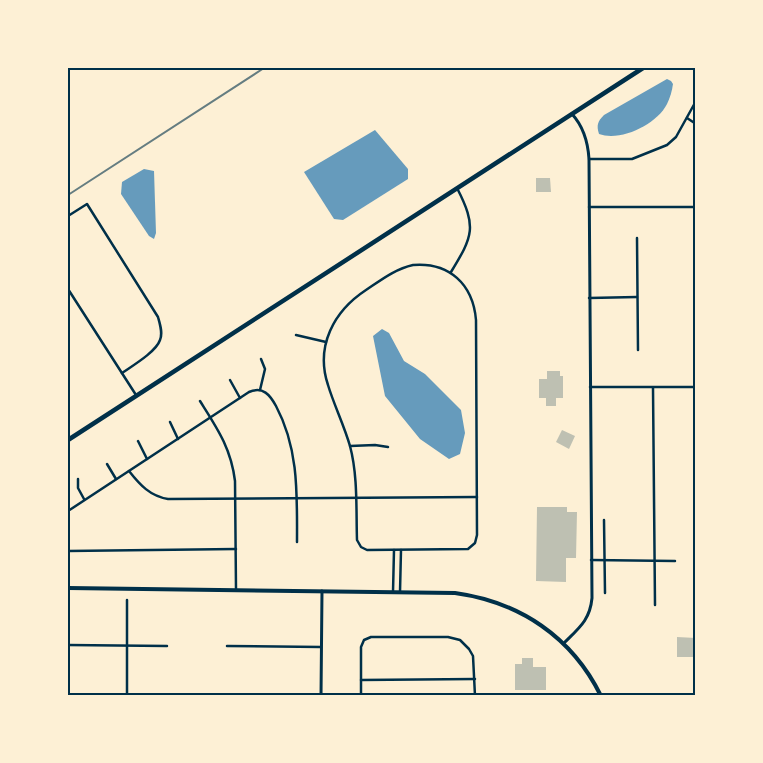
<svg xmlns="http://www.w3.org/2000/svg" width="763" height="763" font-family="Signika,sans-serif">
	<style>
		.water { fill: #669bbc }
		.building { fill: #bec0b2 }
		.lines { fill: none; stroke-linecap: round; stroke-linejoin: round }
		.minor { stroke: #003049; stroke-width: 2.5 }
		.tertiary { stroke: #003049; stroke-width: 3 }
		.secondary { stroke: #003049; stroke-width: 4 }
		.primary { stroke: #003049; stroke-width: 4.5 }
		.rail { stroke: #657d81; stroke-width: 2 }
		.neatline { fill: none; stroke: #003049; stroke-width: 2 }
	</style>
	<rect width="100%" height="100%" fill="#fdf0d5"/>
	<g class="water">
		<path d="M667 79 671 81 673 84C672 91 670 98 667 104 657 124 621 142 599 134 596 125 598 121 604 115Z"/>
		<polygon points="375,130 408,169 408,179 343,220 334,219 304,172"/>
		<polygon points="144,169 154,171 156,233 154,239 149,236 121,194 122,182"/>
		<polygon points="382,329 389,333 404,361 425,374 461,410 465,433 460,454 449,459 420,439 385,396 373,336"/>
	</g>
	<g class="building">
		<polygon points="536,178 550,178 551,192 536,192"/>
		<polygon points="547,371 560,371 560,376 563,376 563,398 556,398 556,406 546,406 546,398 539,398 539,379 547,379"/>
		<polygon points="562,430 575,436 569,449 556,442"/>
		<polygon points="537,507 567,507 567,512 577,512 576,558 566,558 566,582 536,581"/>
		<polygon points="677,637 696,638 696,657 677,657"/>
		<polygon points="522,658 533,658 533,667 546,667 546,690 515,690 515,664 522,664"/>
	</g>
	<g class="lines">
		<g class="minor">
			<polyline points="687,118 696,124"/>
			<polyline points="589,159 632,159 667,145 676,137 696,101"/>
			<polyline points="589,207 696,207"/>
			<path d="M68 216 87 204 158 317C160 324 163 333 160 340 156 352 132 366 122 373"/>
			<polyline points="637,238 638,350"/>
			<path d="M413 265C449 262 473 284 476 320L477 535 475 543 468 549 367 550 361 547 357 540C356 510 358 476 350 446 344 425 334 405 328 385 315 346 334 311 366 290 381 280 395 269 413 265Z"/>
			<path d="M451 272C473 236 477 227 457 188"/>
			<polyline points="68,289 136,395"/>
			<polyline points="589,298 637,297"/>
			<polyline points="296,335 326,342"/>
			<polyline points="230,380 240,398"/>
			<polyline points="590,387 696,387"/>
			<polyline points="653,388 655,605"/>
			<polyline points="260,390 265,369 261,359"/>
			<path d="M200 401C217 428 231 448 235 481L236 589"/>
			<polyline points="170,422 178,439"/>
			<polyline points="138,441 147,459"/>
			<polyline points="350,446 375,445 388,447"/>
			<polyline points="107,464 116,479"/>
			<path d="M129 471C140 485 150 496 168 499L477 497"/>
			<polyline points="78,479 78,488 84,499"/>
			<path d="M68 511 249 392C263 386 270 395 276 406 299 449 297 495 297 542"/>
			<polyline points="604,520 605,593"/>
			<polyline points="68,551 236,549"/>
			<polyline points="591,560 675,561"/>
			<polyline points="393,592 394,550"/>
			<polyline points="400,592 401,550"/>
			<polyline points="68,645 167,646"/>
			<polyline points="227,646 321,647"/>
			<polyline points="361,680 475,679"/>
			<polyline points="127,696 127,600"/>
			<polyline points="361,696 361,647 364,640 371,637 448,637 460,640 469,649 473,656 475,696"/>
		</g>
		<g class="tertiary">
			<path d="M564 643C579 628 590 620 592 598L589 159C588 143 583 126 572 114"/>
			<polyline points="321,696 322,591"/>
		</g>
		<path class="secondary" d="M68 588 455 593C520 602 572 637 601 696"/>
		<polyline class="primary" points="68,440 643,68"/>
		<polyline class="rail" points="68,195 264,68"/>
	</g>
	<rect width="763" height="763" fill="none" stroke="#fdf0d5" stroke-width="138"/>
	<rect x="69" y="69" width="625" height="625" class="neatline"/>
</svg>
